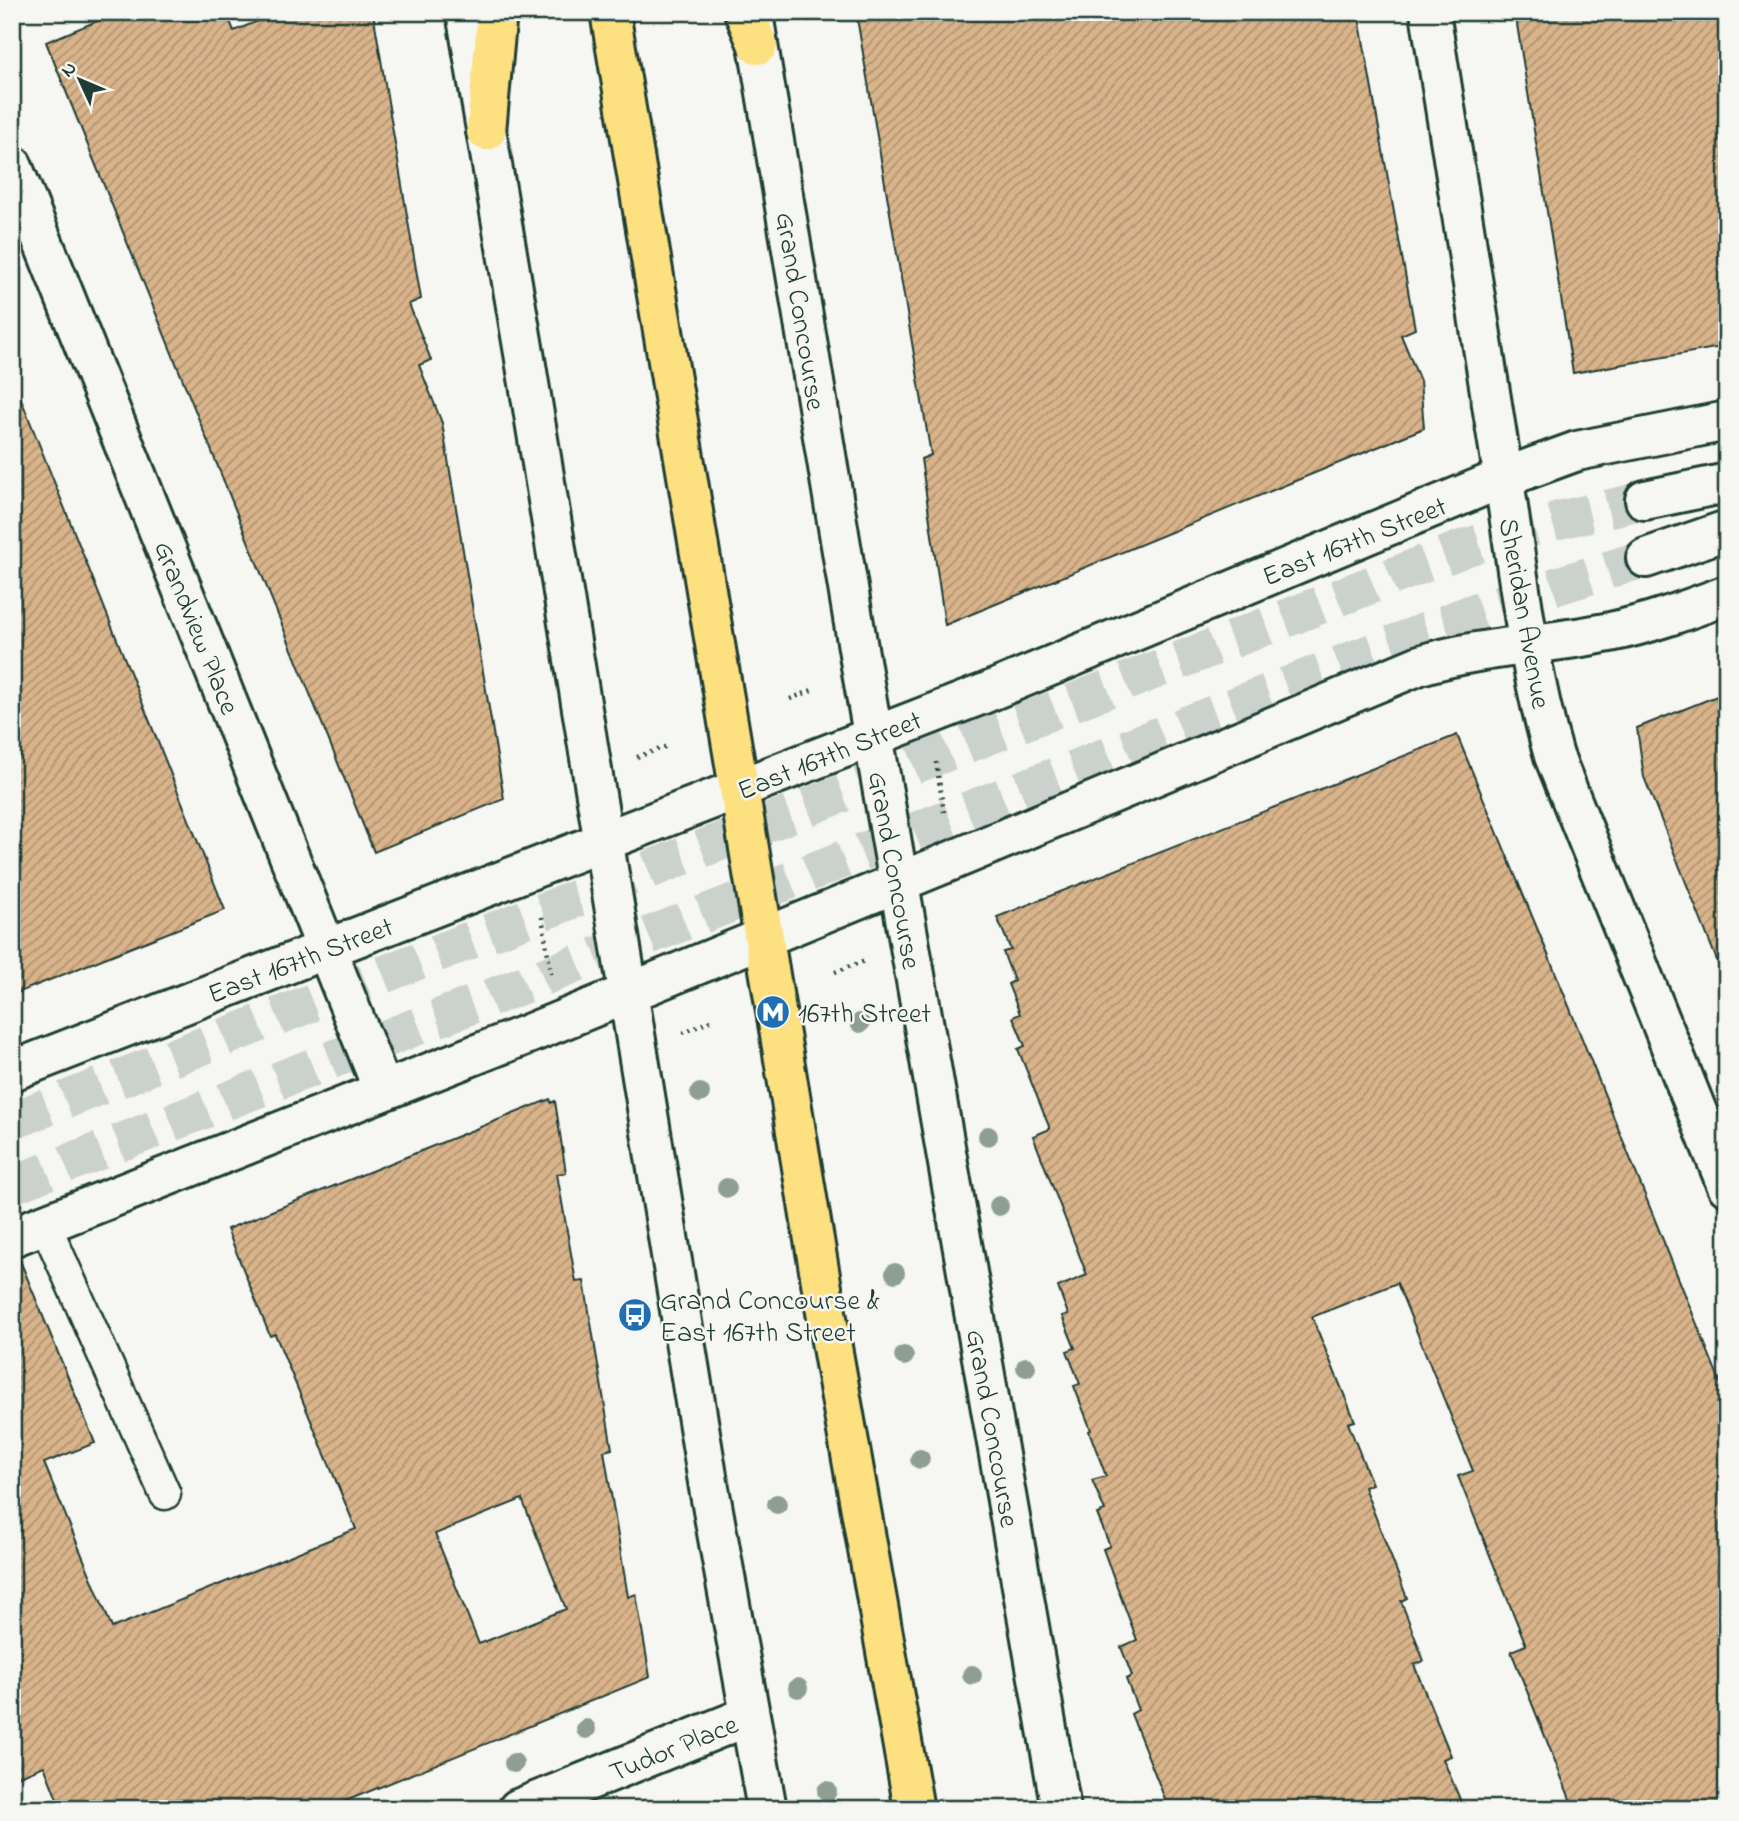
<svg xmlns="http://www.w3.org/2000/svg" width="1739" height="1821" font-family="'Indie Flower',sans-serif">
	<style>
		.building { fill: url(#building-hatch); stroke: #1f3d34; stroke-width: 2; fill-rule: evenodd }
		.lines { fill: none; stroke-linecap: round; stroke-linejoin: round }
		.secondary-tunnel { stroke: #cbd1cc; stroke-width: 38; stroke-dasharray: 38 19; stroke-linecap: butt }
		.lane-casing { stroke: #1f3d34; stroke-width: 35 }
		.street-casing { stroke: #1f3d34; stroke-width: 44 }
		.secondary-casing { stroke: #1f3d34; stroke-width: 44 }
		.primary-casing { stroke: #1f3d34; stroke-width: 44 }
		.path { stroke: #1f3d34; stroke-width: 4.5; stroke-dasharray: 2 5; stroke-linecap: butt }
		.lane { stroke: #f6f6f2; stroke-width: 30 }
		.street { stroke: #f6f6f2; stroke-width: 38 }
		.secondary { stroke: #f6f6f2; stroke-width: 38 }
		.primary { stroke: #fde080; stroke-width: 38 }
		.tree { fill: #8e9f92 }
		.labels { text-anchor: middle; stroke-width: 5; stroke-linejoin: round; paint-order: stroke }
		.street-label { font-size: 28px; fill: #1f3d34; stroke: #f6f6f2 }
		.poi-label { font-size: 28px; fill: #1f3d34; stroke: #f6f6f2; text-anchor: start }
	</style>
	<defs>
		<pattern id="building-hatch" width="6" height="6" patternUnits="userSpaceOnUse" patternTransform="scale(1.75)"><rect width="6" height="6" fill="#d9b38a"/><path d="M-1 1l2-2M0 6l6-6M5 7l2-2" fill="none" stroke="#af9372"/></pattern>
	</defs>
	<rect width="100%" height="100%" fill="#f6f6f2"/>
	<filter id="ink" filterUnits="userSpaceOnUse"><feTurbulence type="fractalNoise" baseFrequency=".0143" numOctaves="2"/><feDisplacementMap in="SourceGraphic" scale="14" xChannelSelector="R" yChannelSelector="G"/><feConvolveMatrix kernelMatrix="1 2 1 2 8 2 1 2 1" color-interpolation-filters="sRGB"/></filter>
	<g filter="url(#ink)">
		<g class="building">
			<polygon points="119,12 226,12 234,31 270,16 279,18 295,12 373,12 421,299 409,304 431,360 419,365 442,423 504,799 374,852 46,42"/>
			<polygon points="856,12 1358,12 1415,329 1401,335 1420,381 1424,428 945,625 921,459 931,455"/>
			<polygon points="1515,12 1727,12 1727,346 1573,373"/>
			<polygon points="12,384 15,384 225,910 12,995"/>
			<polygon points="1727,692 1727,977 1724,978 1644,777 1637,728"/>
			<polygon points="1457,735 1554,969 1727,1399 1727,1809 1574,1809 1511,1651 1526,1645 1458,1476 1473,1471 1397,1283 1312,1317 1355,1421 1348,1423 1372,1484 1364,1487 1407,1598 1401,1601 1424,1661 1414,1665 1451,1756 1443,1759 1464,1809 1169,1809 1131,1714 1138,1710 1126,1679 1132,1676 1121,1647 1137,1640 1103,1549 1110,1546 1097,1514 1105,1511 1092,1480 1106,1476 1089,1431 1091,1430 1074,1386 1080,1384 1067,1351 1075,1348 1062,1316 1068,1314 1058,1287 1087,1275 1033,1136 1050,1129 1018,1049 1025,1046 1013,1017 1020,1014 1008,984 1014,981 1003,952 1011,950 997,917"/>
			<path d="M550 1099 551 1103 555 1101 566 1173 557 1174 576 1282 584 1281 612 1449 604 1451 628 1597 636 1594 650 1677 326 1809H61L44 1766 12 1779V1258H19L95 1443 44 1463 112 1628 356 1529 275 1334 270 1336 227 1229ZM522 1499 566 1609 479 1644 435 1534Z"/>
		</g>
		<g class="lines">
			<g class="secondary-tunnel">
				<polyline points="12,1121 1467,547 1559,520 1645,500"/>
				<polyline points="12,1185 1480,610 1646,558"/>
			</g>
			<g class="lane-casing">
				<polyline id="lane" points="45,1224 165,1494"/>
			</g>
			<g class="street-casing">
				<g id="street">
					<path d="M1430 12C1454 166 1478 320 1503 474 1518 570 1527 663 1554 756L1727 1186"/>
					<polyline points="12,165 383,1090"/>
					<polyline points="518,1809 749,1716"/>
				</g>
			</g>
			<g class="secondary-casing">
				<g id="secondary">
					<polyline points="466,12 524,353 709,1488 767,1809"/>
					<polyline points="753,14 862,672 1061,1809"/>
					<polyline points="1645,500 1727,483"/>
					<polyline points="1646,558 1727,530"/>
					<polyline points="12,1071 983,694 1503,478 1577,451 1727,421"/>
					<path d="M12 1237 528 1034 951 861 1420 665C1482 646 1547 645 1610 632 1649 624 1689 609 1727 595"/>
				</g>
			</g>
			<g class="primary-casing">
				<g id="primary">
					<polyline points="610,12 829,1330 914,1809"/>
					<polyline points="744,12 758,45"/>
					<polyline points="486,131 497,12"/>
				</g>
			</g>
			<g class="path">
				<polyline points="790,699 815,689"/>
				<polyline points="637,757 668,746"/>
				<polyline points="936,762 944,812"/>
				<polyline points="542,917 551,974"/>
				<polyline points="835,972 864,961"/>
				<polyline points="683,1033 711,1021"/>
			</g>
			<use href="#lane" class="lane"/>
			<use href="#street" class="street"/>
			<use href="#secondary" class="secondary"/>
			<use href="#primary" class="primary"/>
		</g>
		<g class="tree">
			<circle cx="860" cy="1023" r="10"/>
			<circle cx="700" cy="1093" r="10"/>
			<circle cx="988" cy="1136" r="10"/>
			<circle cx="727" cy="1188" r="10"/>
			<circle cx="999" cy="1206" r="10"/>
			<circle cx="895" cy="1273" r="10"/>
			<circle cx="904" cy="1356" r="10"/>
			<circle cx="1026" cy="1367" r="10"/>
			<circle cx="920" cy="1459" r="10"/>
			<circle cx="777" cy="1504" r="10"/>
			<circle cx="972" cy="1675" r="10"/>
			<circle cx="798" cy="1688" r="10"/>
			<circle cx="586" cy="1729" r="10"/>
			<circle cx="514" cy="1763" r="10"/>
			<circle cx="827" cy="1791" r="10"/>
		</g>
	</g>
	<defs>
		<g id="metro-disc" transform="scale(1.75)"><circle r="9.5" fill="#1f6fb2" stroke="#f6f6f2"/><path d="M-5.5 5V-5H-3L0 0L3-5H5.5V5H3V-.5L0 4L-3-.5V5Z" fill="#fff"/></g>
		<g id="bus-disc" transform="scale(1.75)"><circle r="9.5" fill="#1f6fb2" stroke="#f6f6f2"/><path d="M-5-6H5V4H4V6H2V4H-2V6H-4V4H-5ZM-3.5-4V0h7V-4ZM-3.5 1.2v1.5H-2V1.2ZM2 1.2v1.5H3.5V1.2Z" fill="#fff"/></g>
	</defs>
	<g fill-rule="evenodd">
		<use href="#metro-disc" x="773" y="1012"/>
		<use href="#bus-disc" x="635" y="1315"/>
	</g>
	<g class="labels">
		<g class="street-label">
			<text transform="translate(802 311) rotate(81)" y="10">Grand Concourse</text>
			<text transform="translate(1354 540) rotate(-22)" y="10">East 167th Street</text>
			<text transform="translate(1526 613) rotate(80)" y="10">Sheridan Avenue</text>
			<text transform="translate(198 627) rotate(68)" y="10">Grandview Place</text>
			<text transform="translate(829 754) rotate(-22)" y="10">East 167th Street</text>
			<text transform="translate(896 870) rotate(80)" y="10">Grand Concourse</text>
			<text transform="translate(300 959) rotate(-21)" y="10">East 167th Street</text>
			<text transform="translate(994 1428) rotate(80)" y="10">Grand Concourse</text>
			<text transform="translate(673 1747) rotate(-22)" y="10">Tudor Place</text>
		</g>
		<g class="poi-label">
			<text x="798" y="1022">167th Street</text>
			<text x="660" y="1309">Grand Concourse &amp;<tspan x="660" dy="32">East 167th Street</tspan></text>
		</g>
	</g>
	<rect width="1739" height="1821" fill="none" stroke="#f6f6f2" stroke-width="42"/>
	<rect x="21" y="21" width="1697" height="1779" fill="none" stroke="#1f3d34" stroke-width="2.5" filter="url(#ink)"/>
	<g transform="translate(80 80) rotate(314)" stroke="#f6f6f2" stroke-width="5" paint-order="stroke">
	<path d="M0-5L12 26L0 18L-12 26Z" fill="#1f3d34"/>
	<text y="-10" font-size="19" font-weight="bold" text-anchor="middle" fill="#1f3d34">N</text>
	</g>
</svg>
